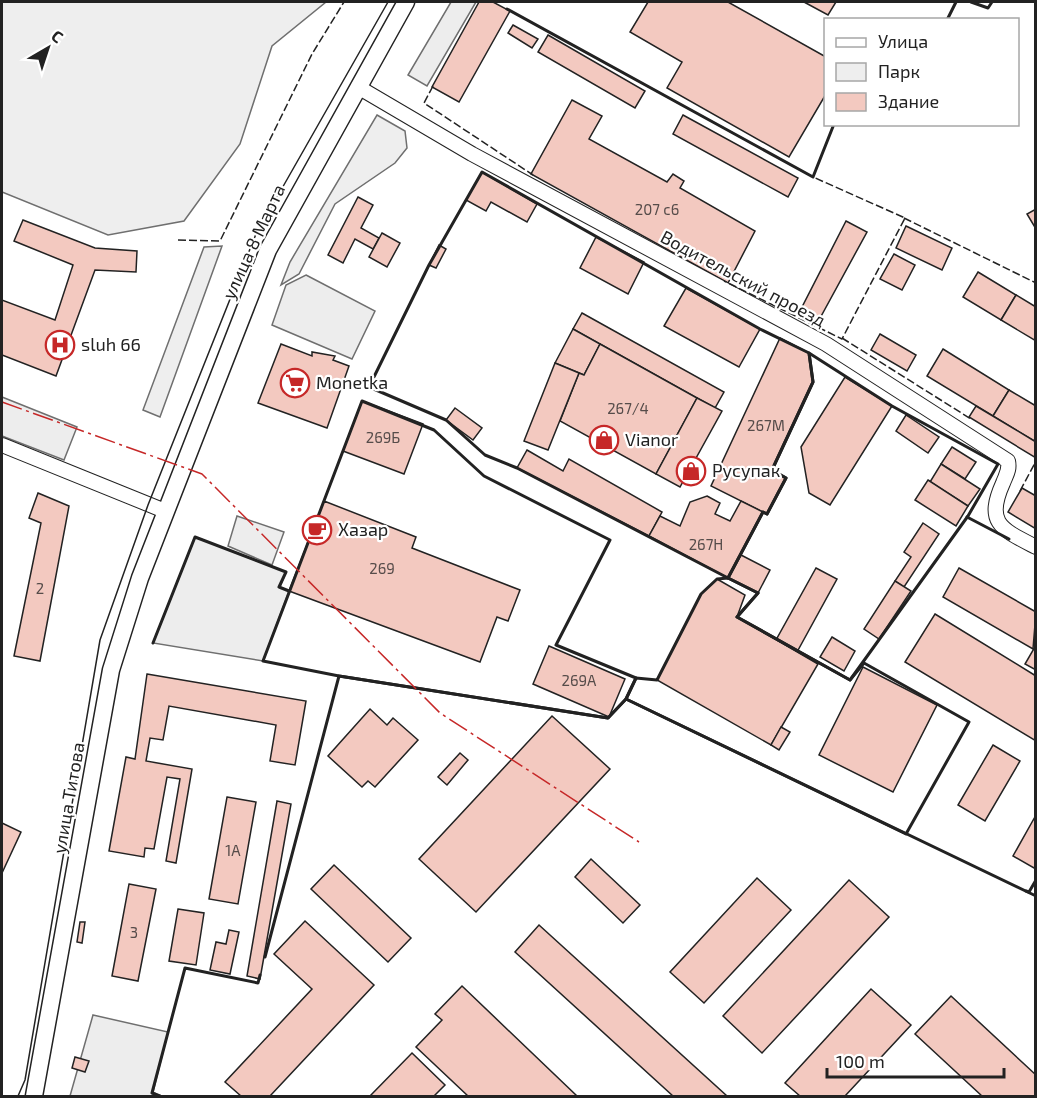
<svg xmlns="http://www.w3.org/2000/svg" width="1037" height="1098" font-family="'Exo 2',sans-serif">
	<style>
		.green { fill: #eee; stroke: #6f6f6f; stroke-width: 1.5 }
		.parking { fill: #ededed; stroke: #6f6f6f; stroke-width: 1.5 }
		.building { fill: #f3c9c0; stroke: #222; stroke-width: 1.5 }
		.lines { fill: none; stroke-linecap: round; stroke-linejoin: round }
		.minor-casing { stroke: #222; stroke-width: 16 }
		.major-casing { stroke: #222; stroke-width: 19 }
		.minor { stroke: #fff; stroke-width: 14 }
		.major { stroke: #fff; stroke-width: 16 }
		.tram { stroke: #222; stroke-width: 1.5 }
		.fence { stroke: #222; stroke-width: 1.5; stroke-dasharray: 8 3; stroke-linecap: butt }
		.wall { stroke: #222; stroke-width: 3 }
		.power { stroke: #c62828; stroke-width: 1.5; stroke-dasharray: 21 4.5 3 4.5; stroke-linecap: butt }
		.labels { text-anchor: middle; stroke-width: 4.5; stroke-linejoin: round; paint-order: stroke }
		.number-label { font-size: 15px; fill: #564c4a }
		.street-label { font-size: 18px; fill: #222; stroke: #fff }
		.poi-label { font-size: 18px; fill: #222; stroke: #fff; text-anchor: start }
	</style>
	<rect width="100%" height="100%" fill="#fff"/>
	<g class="green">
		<polygon points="2,2 326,2 272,46 240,144 184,221 108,235 2,192"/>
		<polygon points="377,115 405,131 407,148 395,163 335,204 299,274 281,285 290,262"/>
		<polygon points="222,246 160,417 143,410 204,247"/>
	</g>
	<g class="parking">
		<polygon points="451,2 476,2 427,86 408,75"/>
		<polygon points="306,275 375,311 352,359 272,325 286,285"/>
		<polygon points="2,397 77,427 64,460 2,436"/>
		<polygon points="237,516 284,532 272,565 228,546"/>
		<polygon points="195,537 286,572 280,587 289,591 263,661 153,643"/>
		<polygon points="93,1015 168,1032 153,1092 160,1096 70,1096"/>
	</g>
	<g class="building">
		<polygon points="479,2 493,2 510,11 459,102 432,87"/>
		<polygon points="648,2 728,2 826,57 826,94 789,157 667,88 682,62 630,32"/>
		<polygon points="804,2 836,2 828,15"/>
		<polygon points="513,25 538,39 532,48 508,33"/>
		<polygon points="548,35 645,91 635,108 538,52"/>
		<polygon points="572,100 602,116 589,139 667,182 673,174 684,181 680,188 755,231 728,283 531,174"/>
		<polygon points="683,115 798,178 788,197 673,134"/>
		<polygon points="482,172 537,204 527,222 491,202 486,211 466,200"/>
		<polygon points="358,197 373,205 361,228 379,238 373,249 355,239 343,263 328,255"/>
		<polygon points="1036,209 1036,229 1027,214"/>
		<polygon points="23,220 95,248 137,251 136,272 95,270 56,376 2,355 2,300 55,320 73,265 14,241"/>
		<polygon points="846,221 867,232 819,320 800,311"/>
		<polygon points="906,226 952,248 942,270 896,248"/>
		<polygon points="382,233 400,243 387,267 369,257"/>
		<polygon points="596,237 644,262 628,294 580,268"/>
		<polygon points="439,245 446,249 436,268 429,265"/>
		<polygon points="894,254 915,265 902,290 880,279"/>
		<polygon points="978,272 1016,295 1001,320 963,297"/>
		<polygon points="686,288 760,329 739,367 664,326"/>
		<polygon points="1016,295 1036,307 1036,341 1001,320"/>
		<polygon points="582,313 724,392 715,408 573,329"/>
		<polygon points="573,329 600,344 584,375 555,363"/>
		<polygon points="880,334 916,355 907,371 871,350"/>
		<polygon points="780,338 809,353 813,382 772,470 786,478 767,514 711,486"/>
		<polygon points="281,344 312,356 312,352 335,356 333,360 349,366 327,428 258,403"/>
		<polygon points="600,344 697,398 656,474 560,421 579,373 584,375"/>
		<polygon points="943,349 1009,390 993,416 927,376"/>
		<polygon points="555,363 579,373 548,450 524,441"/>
		<polygon points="845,377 892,406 830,505 809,493 801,447"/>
		<polygon points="1009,390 1036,406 1036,442 993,416"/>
		<polygon points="697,398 722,411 680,487 656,474"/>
		<polygon points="362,401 423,424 404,474 343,451"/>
		<polygon points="976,406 1036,442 1036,458 969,417"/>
		<polygon points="455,408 482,428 473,440 446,420"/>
		<polygon points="906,415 939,437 928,453 896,431"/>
		<polygon points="952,447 976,462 965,479 941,464"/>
		<polygon points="527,450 563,471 569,459 662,512 649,536 517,468"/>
		<polygon points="941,464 980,489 968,506 930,482"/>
		<polygon points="928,480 968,506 956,526 915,500"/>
		<polygon points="1022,488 1036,496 1036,529 1008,512"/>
		<polygon points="38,493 69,506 40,661 14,656 41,523 29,518"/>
		<polygon points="707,496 720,503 715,514 730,521 741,501 763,512 728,578 649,536 660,516 680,526 690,502"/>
		<polygon points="324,501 416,537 412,548 520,590 508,621 497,617 480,662 289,591"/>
		<polygon points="923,523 939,534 904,587 895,581 911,557 904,552"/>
		<polygon points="741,555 770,570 758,593 728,578"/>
		<polygon points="816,568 837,579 797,652 776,640"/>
		<polygon points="959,568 1036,612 1033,649 943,597"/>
		<polygon points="717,579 745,595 737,617 818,664 771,745 657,680 701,594"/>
		<polygon points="895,581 911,591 879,639 864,629"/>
		<polygon points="935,614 1036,676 1036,741 905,662"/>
		<polygon points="832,637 855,651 844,671 820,657"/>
		<polygon points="1036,645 1036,670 1025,664"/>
		<polygon points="549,646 625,679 609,717 533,684"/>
		<polygon points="863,667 937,705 893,792 819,755"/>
		<polygon points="147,674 306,701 295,765 270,761 276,725 169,706 163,740 150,738 146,761 192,769 176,863 166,861 180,779 167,777 154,849 145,848 144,857 109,851 126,757 135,759"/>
		<polygon points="370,709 387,725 393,718 418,740 375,787 368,781 362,787 328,756"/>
		<polygon points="552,716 610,769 476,912 419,859"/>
		<polygon points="781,727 790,732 779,750 771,745"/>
		<polygon points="993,745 1020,761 985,821 958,805"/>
		<polygon points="460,753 468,760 447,785 438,777"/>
		<polygon points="227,797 256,802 238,904 209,899"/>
		<polygon points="277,801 291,804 260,979 247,976"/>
		<polygon points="1036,815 1036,865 1034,868 1013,856"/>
		<polygon points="2,823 21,832 2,873"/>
		<polygon points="591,859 640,905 623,923 575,877"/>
		<polygon points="334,865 411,938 388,962 311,889"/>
		<polygon points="757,878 791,910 704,1003 670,972"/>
		<polygon points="849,880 889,917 762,1053 723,1016"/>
		<polygon points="129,884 156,889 138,981 112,976"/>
		<polygon points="178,909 204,913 196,965 169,961"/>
		<polygon points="305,921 374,985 270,1096 241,1096 225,1082 312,989 274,954"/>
		<polygon points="80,922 85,922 82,943 77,942"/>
		<polygon points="539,925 727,1096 673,1096 515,952"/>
		<polygon points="229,930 239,932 230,974 210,970 216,942 226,944"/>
		<polygon points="462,986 577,1096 468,1096 416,1047 442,1020 435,1014"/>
		<polygon points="871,989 911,1025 845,1096 800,1096 785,1083"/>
		<polygon points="951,996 1036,1075 1036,1096 982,1096 915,1034"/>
		<polygon points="412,1053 445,1085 434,1096 370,1096"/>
		<polygon points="75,1057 89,1061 85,1072 72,1068"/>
	</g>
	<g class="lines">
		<g class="minor-casing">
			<g id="minor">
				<path d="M358 87 472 154 826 344 1008 461C1010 470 1006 475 1003 483 985 523 1001 529 1036 547"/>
				<polyline points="2,445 165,511"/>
			</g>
		</g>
		<g class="major-casing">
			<polyline id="major" points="34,1096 111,670 140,578 268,250 406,2"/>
		</g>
		<use href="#minor" class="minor"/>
		<use href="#major" class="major"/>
		<polyline class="tram" points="18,1096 25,1080 100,640 148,505 256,234 388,2"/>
		<g class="fence">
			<polyline points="507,9 813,177 905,218 842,339 724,281"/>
			<polyline points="433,86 424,103 533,175"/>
			<polyline points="904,218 1036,283"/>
			<polyline points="178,240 220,241 312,54 344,2"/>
			<polyline points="842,338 971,419"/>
			<polyline points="1020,491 1036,461"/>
		</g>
		<g class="wall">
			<polyline points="971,2 988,8 992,2"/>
			<polyline points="507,9 813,177 834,124"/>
			<polyline points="947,20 956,2"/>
			<polygon points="482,172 760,329 809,353 813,382 772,470 786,478 767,514 763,512 728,578 517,468 485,455 446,420 369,387 429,265"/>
			<polygon points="809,353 892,406 998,464 968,516 850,680 737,617 758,593 728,578 763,512 767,514 786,478 772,470 813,382"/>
			<polygon points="362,401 434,430 484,476 610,540 556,645 636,678 626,699 608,718 339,676 263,661"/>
			<polyline points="967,517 1009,539"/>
			<polygon points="728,578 758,593 737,617 850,680 864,663 969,722 906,834 626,699 636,678 657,680 701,594 717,579"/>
			<polyline points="153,643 195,537 286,572 279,587 289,591"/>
			<polyline points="1026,891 1029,892 1036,880"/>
			<polyline points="265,957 339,676 608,718 626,699 1036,896"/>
			<polyline points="160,1096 152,1093 185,968 258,983 260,975"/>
		</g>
		<polyline class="power" points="2,402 202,474 440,713 639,842"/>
	</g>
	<defs>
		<g id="hospital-ring" transform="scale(1.5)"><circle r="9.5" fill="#fff" stroke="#c62828" stroke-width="1.5"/><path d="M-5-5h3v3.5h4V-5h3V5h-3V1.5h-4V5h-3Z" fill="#c62828"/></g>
		<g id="supermarket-ring" transform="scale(1.5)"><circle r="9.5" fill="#fff" stroke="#c62828" stroke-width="1.5"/><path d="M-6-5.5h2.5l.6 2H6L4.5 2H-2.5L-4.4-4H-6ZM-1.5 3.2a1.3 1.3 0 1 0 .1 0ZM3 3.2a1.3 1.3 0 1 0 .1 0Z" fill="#c62828"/></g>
		<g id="shop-ring" transform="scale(1.5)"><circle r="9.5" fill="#fff" stroke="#c62828" stroke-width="1.5"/><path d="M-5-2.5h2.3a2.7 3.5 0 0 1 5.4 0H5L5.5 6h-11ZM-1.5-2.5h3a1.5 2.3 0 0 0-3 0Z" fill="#c62828"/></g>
		<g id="cafe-ring" transform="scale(1.5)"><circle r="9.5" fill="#fff" stroke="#c62828" stroke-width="1.5"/><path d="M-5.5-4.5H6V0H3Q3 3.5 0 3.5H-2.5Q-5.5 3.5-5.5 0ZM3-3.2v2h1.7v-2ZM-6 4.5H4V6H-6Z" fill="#c62828"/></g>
	</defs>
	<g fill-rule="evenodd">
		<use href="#hospital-ring" x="60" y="345"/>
		<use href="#supermarket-ring" x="295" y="383"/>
		<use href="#shop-ring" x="604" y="440"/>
		<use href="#shop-ring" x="691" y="471"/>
		<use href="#cafe-ring" x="317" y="530"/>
	</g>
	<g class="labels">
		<g class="number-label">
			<text x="657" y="215">207 с6</text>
			<text x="628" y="414">267/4</text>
			<text x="766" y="431">267М</text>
			<text x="383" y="443">269Б</text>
			<text x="706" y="550">267Н</text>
			<text x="382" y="574">269</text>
			<text x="40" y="594">2</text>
			<text x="579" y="686">269А</text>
			<text x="233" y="856">1А</text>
			<text x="134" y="938">3</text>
		</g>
		<g class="street-label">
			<text transform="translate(254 242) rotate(-65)" y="6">улица 8 Марта</text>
			<text transform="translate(743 279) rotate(28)" y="6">Водительский проезд</text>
			<text transform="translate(69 798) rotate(-80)" y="6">улица Титова</text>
		</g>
		<g class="poi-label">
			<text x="81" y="351">sluh 66</text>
			<text x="316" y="389">Monetka</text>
			<text x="625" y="446">Vianor</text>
			<text x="712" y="477">Русупак</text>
			<text x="338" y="536">Хазар</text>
		</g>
	</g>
	<rect width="1037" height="1098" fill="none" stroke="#222222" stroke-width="6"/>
	<rect x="824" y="18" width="195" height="108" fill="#ffffff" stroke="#a7a7a7" stroke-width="1.5"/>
	<rect x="836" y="38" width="30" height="9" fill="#ffffff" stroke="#a7a7a7" stroke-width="1.5"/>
	<text x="878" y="48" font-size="18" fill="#222222">Улица</text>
	<rect x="836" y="63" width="30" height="18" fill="#eeeeee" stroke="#a7a7a7" stroke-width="1.5"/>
	<text x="878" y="78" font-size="18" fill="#222222">Парк</text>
	<rect x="836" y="93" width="30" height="18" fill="#f3c9c0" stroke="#a7a7a7" stroke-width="1.5"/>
	<text x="878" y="108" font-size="18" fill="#222222">Здание</text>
	<g transform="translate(48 48) rotate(39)" stroke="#ffffff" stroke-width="4.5" paint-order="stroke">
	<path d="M0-4.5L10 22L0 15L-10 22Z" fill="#222222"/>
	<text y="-9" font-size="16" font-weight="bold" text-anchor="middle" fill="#222222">С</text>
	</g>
	<path d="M827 1068v9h177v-9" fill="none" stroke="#222222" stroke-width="3"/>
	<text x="836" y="1068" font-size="18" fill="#222222" stroke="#ffffff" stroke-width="4.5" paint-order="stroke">100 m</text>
</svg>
